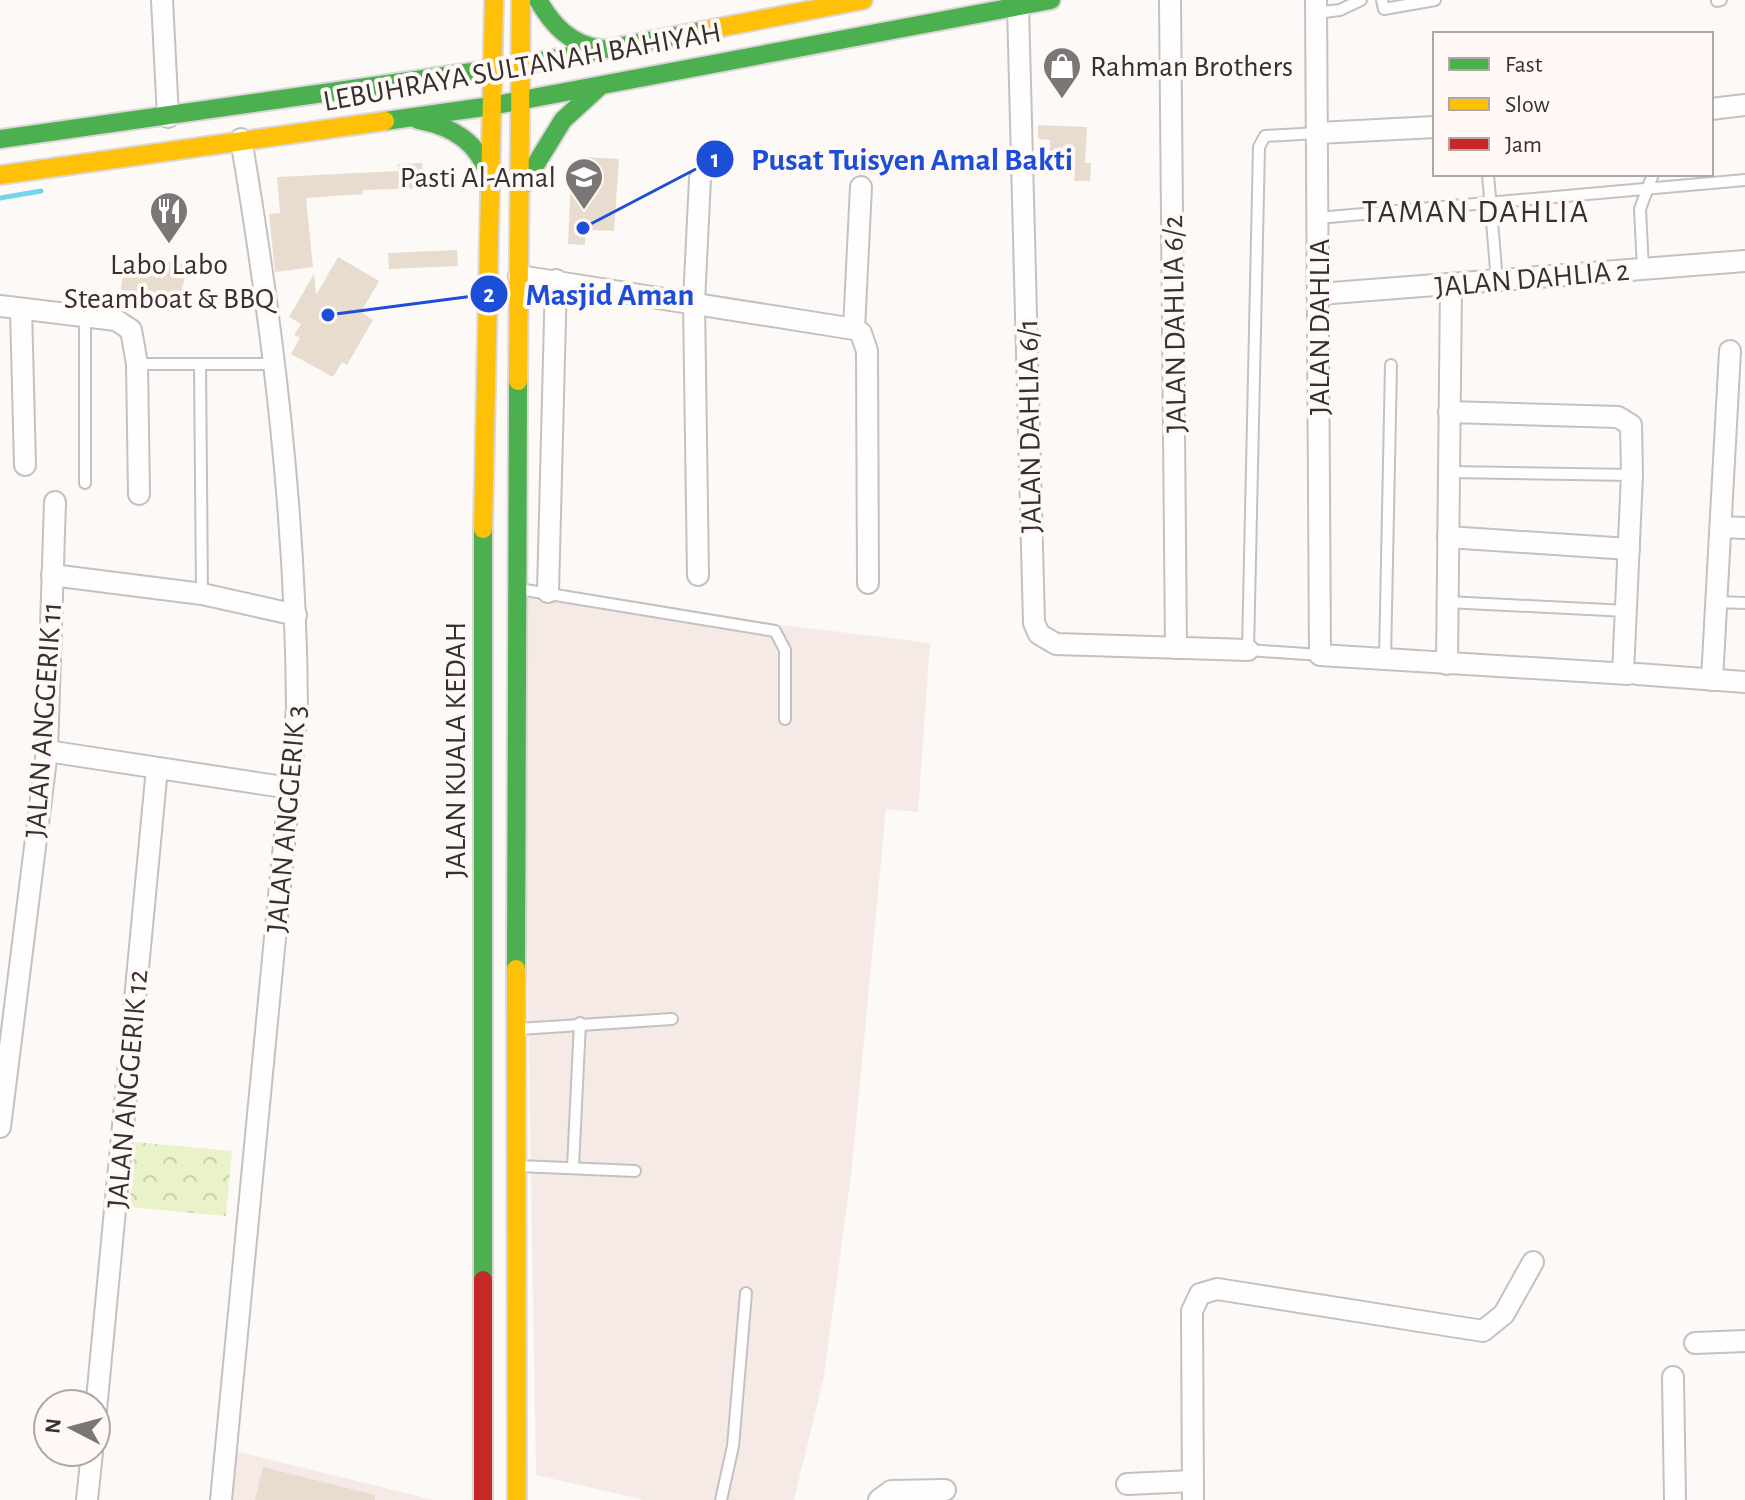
<svg xmlns="http://www.w3.org/2000/svg" width="1745" height="1500" font-family="'Alegreya Sans',sans-serif">
	<style>
		.built { fill: #f5eae6 }
		.park { fill: url(#park-crowns) }
		.lines { fill: none; stroke-linecap: round; stroke-linejoin: round }
		.stream { stroke: #72d5e9; stroke-width: 5 }
		.building { fill: #e8dccf }
		.lane-casing { stroke: #c4c1c0; stroke-width: 14 }
		.street-casing { stroke: #c4c1c0; stroke-width: 24 }
		.fast-casing { stroke: #dad7d6; stroke-width: 22 }
		.slow-casing { stroke: #dad7d6; stroke-width: 22 }
		.jam-casing { stroke: #dad7d6; stroke-width: 22 }
		.lane { stroke: #fffefe; stroke-width: 10 }
		.street { stroke: #fffefe; stroke-width: 20 }
		.fast { stroke: #4caf50; stroke-width: 18 }
		.slow { stroke: #ffc107; stroke-width: 18 }
		.jam { stroke: #c62828; stroke-width: 18 }
		.labels { text-anchor: middle; stroke-width: 8; stroke-linejoin: round; paint-order: stroke }
		.street-label { font-size: 30px; fill: #343130; stroke: #fff8f5 }
		.poi-label { font-size: 30px; fill: #343130; stroke: #fff8f5; text-anchor: start }
		.neighbourhood-label { font-size: 32px; letter-spacing: 2px; fill: #343130; stroke: #fff8f5 }
		.leader { fill: none; stroke: #1d4ed8; stroke-width: 3 }
		.callout-dot { fill: #1d4ed8; stroke: #fff8f5; stroke-width: 3 }
		.mark-label { font-size: 24px; text-anchor: middle; font-weight: bold; fill: #fff }
		.callout-label { font-size: 32px; text-anchor: middle; font-weight: bold; fill: #1d4ed8; stroke: #fff8f5; stroke-width: 8; stroke-linejoin: round; paint-order: stroke }
	</style>
	<defs>
		<pattern id="park-crowns" width="20" height="18" patternUnits="userSpaceOnUse" patternTransform="scale(2)"><rect width="20" height="18" fill="#e9f2c8"/><path d="M2 6a3 3 0 1 1 6 0M12 15a3 3 0 1 1 6 0" fill="none" stroke="#c8d0ac"/></pattern>
	</defs>
	<rect width="100%" height="100%" fill="#fdf9f7"/>
	<g class="built">
		<polygon points="521,593 930,643 918,812 886,809 852,1167 824,1376 794,1500 644,1500 536,1475"/>
		<polygon points="236,1451 434,1500 233,1500"/>
	</g>
	<polygon class="park" points="135,1142 232,1151 226,1216 129,1207"/>
	<g class="lines">
		<polyline class="stream" points="0,198 41,191"/>
	</g>
	<g class="building">
		<polygon points="1038,125 1087,127 1085,163 1091,163 1090,181 1074,181 1075,173 1049,172 1050,140 1038,139"/>
		<polygon points="583,157 619,159 614,231 586,230 585,245 568,244 571,179 582,180"/>
		<polygon points="422,163 424,188 363,190 363,194 306,198 313,267 275,272 269,214 280,213 277,177 398,171 398,164"/>
		<polygon points="457,250 458,266 389,269 388,253"/>
		<polygon points="125,257 189,264 175,312 119,305"/>
		<polygon points="338,257 379,281 361,312 373,320 347,365 342,362 333,377 291,354 300,338 294,335 301,324 289,317 314,274 316,295"/>
		<polygon points="263,1467 375,1495 375,1500 255,1500"/>
	</g>
	<g class="lines">
		<g class="lane-casing">
			<g id="lane">
				<polyline points="1382,0 1384,9 1435,0"/>
				<polyline points="1717,1 1721,0"/>
				<polyline points="1316,13 1340,10 1361,0"/>
				<polyline points="1318,133 1265,136 1259,147 1248,650 1320,655"/>
				<polyline points="1488,174 1497,281"/>
				<polyline points="1318,218 1745,180"/>
				<polyline points="1643,269 1640,209 1653,174"/>
				<polyline points="137,364 275,364"/>
				<polyline points="200,364 202,594"/>
				<polyline points="1449,472 1632,475"/>
				<polyline points="85,483 85,315"/>
				<polyline points="519,589 775,631 785,650 785,719"/>
				<polyline points="1447,602 1627,611"/>
				<polyline points="1717,602 1745,603"/>
				<polyline points="1385,659 1391,365"/>
				<polyline points="519,1029 672,1019"/>
				<polyline points="519,1166 635,1171"/>
				<polyline points="573,1167 580,1023"/>
				<polyline points="721,1500 733,1446 746,1293"/>
			</g>
		</g>
		<g class="street-casing">
			<g id="street">
				<polyline points="162,0 168,117"/>
				<polyline points="1170,0 1176,648"/>
				<polyline points="1316,0 1320,655 1628,674"/>
				<polyline points="1018,6 1034,623 1039,634 1056,644 1248,650"/>
				<polyline points="1711,109 1745,105"/>
				<polyline points="1318,133 1435,127"/>
				<polyline points="519,276 854,329 861,333 867,351 868,583"/>
				<polyline points="1319,294 1745,261"/>
				<polyline points="0,306 116,320 131,330 137,364 139,494"/>
				<polyline points="21,309 25,465"/>
				<polyline points="854,329 861,187"/>
				<polyline points="1449,412 1618,417 1631,425 1632,475 1623,673"/>
				<polyline points="1721,527 1745,528"/>
				<polyline points="1448,537 1629,549"/>
				<polyline points="52,575 202,594 296,615"/>
				<polyline points="698,575 694,302 700,179"/>
				<polyline points="548,592 556,280"/>
				<polyline points="1447,664 1451,285"/>
				<polyline points="1637,674 1745,682"/>
				<polyline points="1712,680 1730,351"/>
				<polyline points="47,751 290,788"/>
				<polyline points="0,1127 47,751 55,502"/>
				<polyline points="1695,1343 1745,1341"/>
				<polyline points="1673,1377 1675,1500"/>
				<polyline points="96,1410 157,768"/>
				<polyline points="1127,1484 1193,1481"/>
				<polyline points="87,1500 92,1452"/>
				<path d="M221 1500 297 709C296 517 273 327 241 139"/>
				<polyline points="879,1500 891,1491 945,1490"/>
				<polyline points="1193,1500 1192,1311 1200,1294 1217,1289 1483,1331 1504,1314 1533,1262"/>
			</g>
		</g>
		<g class="fast-casing">
			<g id="fast">
				<path d="M538 0C553 26 570 44 601 49"/>
				<path d="M418 120C451 126 480 142 488 177"/>
				<polyline points="385,121 491,106 1051,0"/>
				<polyline points="0,139 521,65 707,30"/>
				<polyline points="523,185 563,120 598,88"/>
				<polyline points="516,969 518,381"/>
				<polyline points="483,1280 483,529"/>
			</g>
		</g>
		<g class="slow-casing">
			<g id="slow">
				<polyline points="707,30 863,0"/>
				<polyline points="0,175 385,121"/>
				<polyline points="518,381 521,0"/>
				<polyline points="483,529 494,0"/>
				<polyline points="516,969 517,1500"/>
			</g>
		</g>
		<g class="jam-casing">
			<polyline id="jam" points="483,1280 483,1500"/>
		</g>
		<use href="#lane" class="lane"/>
		<use href="#street" class="street"/>
		<use href="#fast" class="fast"/>
		<use href="#slow" class="slow"/>
		<use href="#jam" class="jam"/>
	</g>
	<defs>
		<g id="shop-pin" transform="scale(2)"><path d="M0 17L-7.5 6A9.5 9.5 0 1 1 7.5 6Z" fill="#7a7776" stroke="#fff8f5"/><path d="M-5-2.5h2.3a2.7 3.5 0 0 1 5.4 0H5L5.5 6h-11ZM-1.5-2.5h3a1.5 2.3 0 0 0-3 0Z" fill="#fff"/></g>
		<g id="school-pin" transform="scale(2)"><path d="M0 17L-7.5 6A9.5 9.5 0 1 1 7.5 6Z" fill="#7a7776" stroke="#fff8f5"/><path d="M0-5L7-2L0 1L-7-2ZM-4 1L0 2.5L4 1V4Q0 6-4 4Z" fill="#fff"/></g>
		<g id="restaurant-pin" transform="scale(2)"><path d="M0 17L-7.5 6A9.5 9.5 0 1 1 7.5 6Z" fill="#7a7776" stroke="#fff8f5"/><path d="M-5-6h1v4h1v-4h1v4h1v-4h1v5L-1.5 .5V6h-2V.5L-5-1ZM5-6V6H3V1.5H1.5Q1.5-4 5-6Z" fill="#fff"/></g>
	</defs>
	<g fill-rule="evenodd">
		<use href="#shop-pin" x="1062" y="66"/>
		<use href="#school-pin" x="584" y="177"/>
		<use href="#restaurant-pin" x="169" y="211"/>
	</g>
	<g class="labels">
		<g class="street-label">
			<text transform="translate(522 66) rotate(-10)" y="10">LEBUHRAYA SULTANAH BAHIYAH</text>
			<text transform="translate(1532 278) rotate(-5)" y="10">JALAN DAHLIA 2</text>
			<text transform="translate(1174 324) rotate(-91)" y="10">JALAN DAHLIA 6/2</text>
			<text transform="translate(1319 327) rotate(-90)" y="10">JALAN DAHLIA</text>
			<text transform="translate(1029 426) rotate(-91)" y="10">JALAN DAHLIA 6/1</text>
			<text transform="translate(43 720) rotate(-86)" y="10">JALAN ANGGERIK 11</text>
			<text transform="translate(455 750) rotate(-90)" y="10">JALAN KUALA KEDAH</text>
			<text transform="translate(286 819) rotate(-85)" y="10">JALAN ANGGERIK 3</text>
			<text transform="translate(127 1089) rotate(-85)" y="10">JALAN ANGGERIK 12</text>
		</g>
		<g class="poi-label">
			<text x="1090" y="76">Rahman Brothers</text>
			<text x="556" y="187" text-anchor="end">Pasti Al-Amal</text>
			<text x="169" y="274" text-anchor="middle">Labo Labo<tspan x="169" dy="34">Steamboat &amp; BBQ</tspan></text>
		</g>
		<g class="neighbourhood-label">
			<text x="1476" y="222">TAMAN DAHLIA</text>
		</g>
	</g>
	<path class="leader" d="M583 228L715 159M328 315L489 294"/>
	<g class="callout-dot">
		<circle cx="583" cy="228" r="8"/>
		<circle cx="328" cy="315" r="8"/>
		<circle cx="715" cy="159" r="20"/>
		<circle cx="489" cy="294" r="20"/>
	</g>
	<g class="mark-label">
		<text x="715" y="167">1</text>
		<text x="489" y="302">2</text>
	</g>
	<g class="callout-label">
		<text x="912" y="170">Pusat Tuisyen Amal Bakti</text>
		<text x="610" y="305">Masjid Aman</text>
	</g>
	<rect x="1433" y="32" width="280" height="144" fill="#fff8f5" stroke="#aea8a6" stroke-width="2"/>
	<rect x="1449" y="58" width="40" height="12" fill="#4caf50" stroke="#aea8a6" stroke-width="2"/>
	<text x="1505" y="72" font-size="24" fill="#343130">Fast</text>
	<rect x="1449" y="98" width="40" height="12" fill="#ffc107" stroke="#aea8a6" stroke-width="2"/>
	<text x="1505" y="112" font-size="24" fill="#343130">Slow</text>
	<rect x="1449" y="138" width="40" height="12" fill="#c62828" stroke="#aea8a6" stroke-width="2"/>
	<text x="1505" y="152" font-size="24" fill="#343130">Jam</text>
	<g transform="translate(72 1428) rotate(276)"><circle r="38" fill="#fff8f5" stroke="#aea8a6" stroke-width="2"/>
	<path d="M0-6L14 30L0 20L-14 30Z" fill="#7a7776"/>
	<text y="-12" font-size="22" font-weight="bold" text-anchor="middle" fill="#343130">N</text>
	</g>
</svg>
